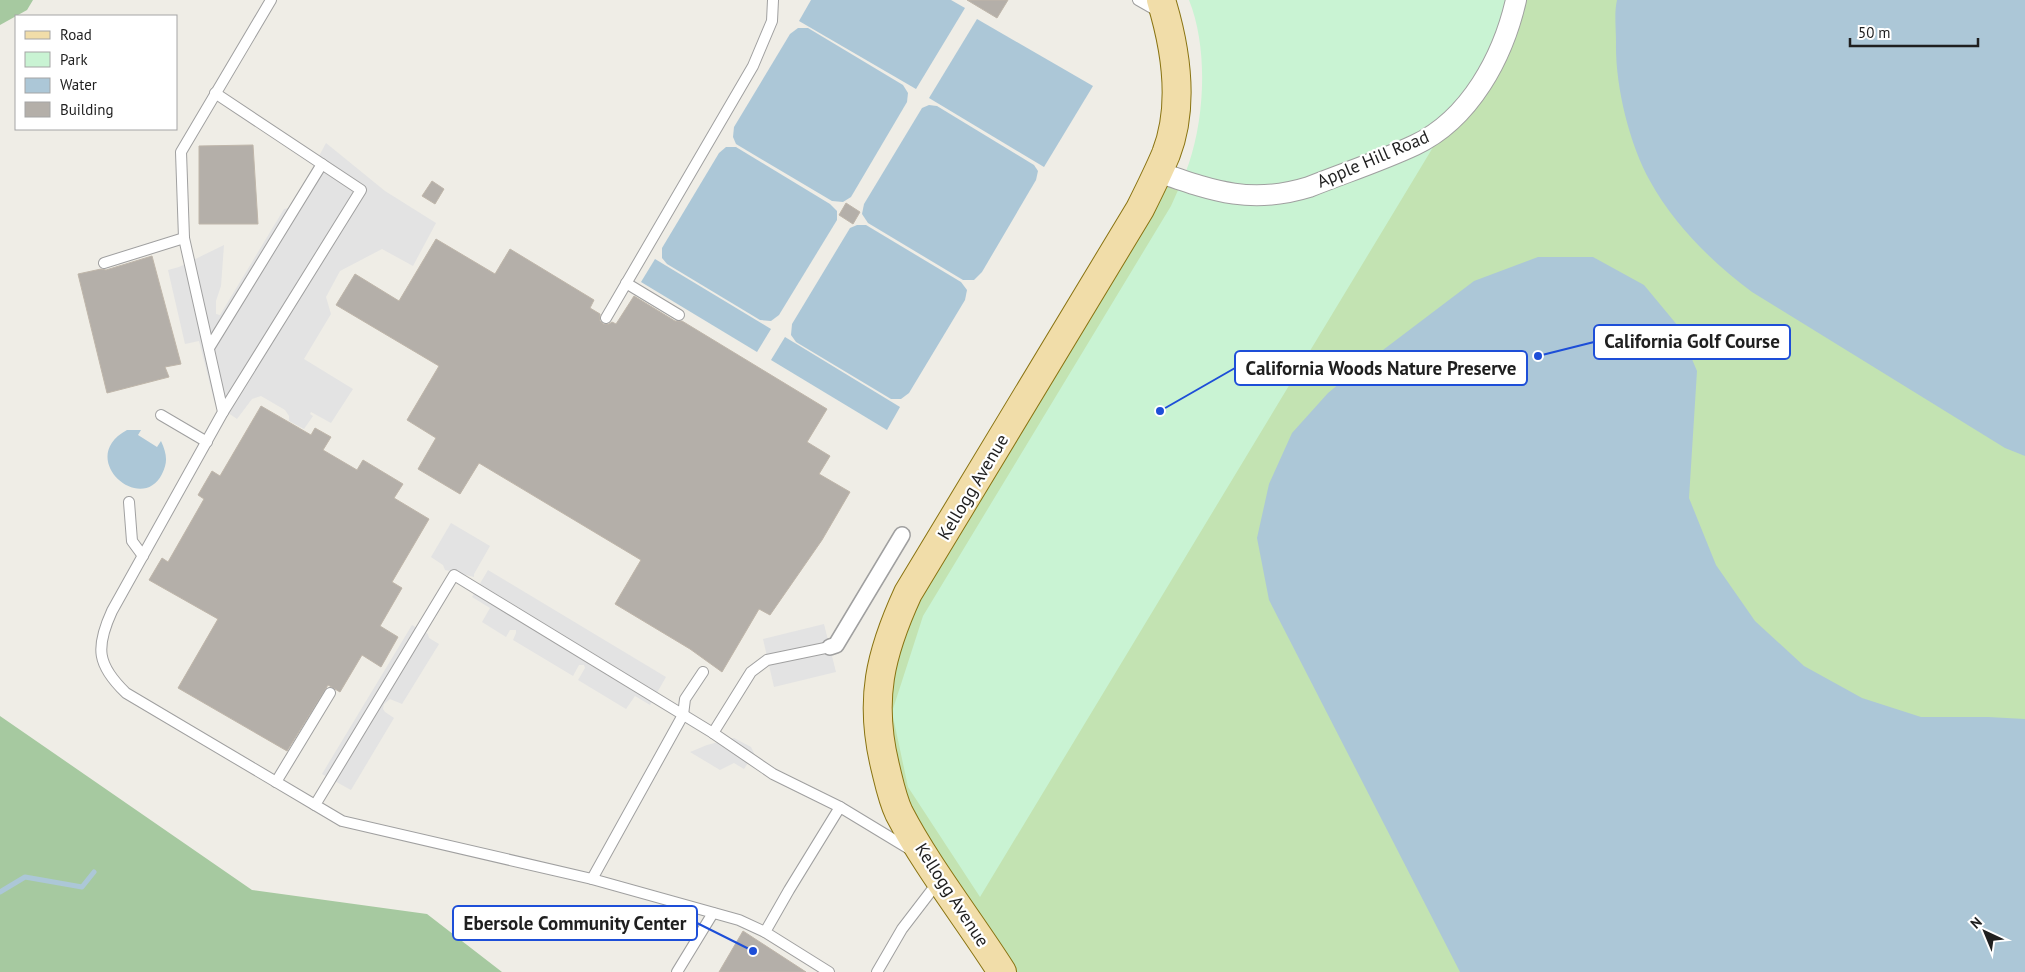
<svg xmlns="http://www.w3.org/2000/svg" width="2025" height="972" font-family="'PT Sans',sans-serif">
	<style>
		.grass { fill: #c3e3b2 }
		.forest { fill: #a6c9a0 }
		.park { fill: #c9f3d3 }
		.parking { fill: #e3e3e3 }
		.water { fill: #acc7d7 }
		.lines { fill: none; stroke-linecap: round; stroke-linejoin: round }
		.stream { stroke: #acc7d7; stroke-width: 5 }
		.building { fill: #b4afa9; stroke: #bfb6aa }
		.service-casing { stroke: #a0a0a0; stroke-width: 12 }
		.pedestrian-casing { stroke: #a0a0a0; stroke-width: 18 }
		.minor-casing { stroke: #a0a0a0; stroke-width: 22 }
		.primary-casing { stroke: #897311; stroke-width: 30 }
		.service { stroke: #fff; stroke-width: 10 }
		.pedestrian { stroke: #fff; stroke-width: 15 }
		.minor { stroke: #fff; stroke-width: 20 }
		.primary { stroke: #f1dda9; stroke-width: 28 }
		.labels { text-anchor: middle; stroke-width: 4.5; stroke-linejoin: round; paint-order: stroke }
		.street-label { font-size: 18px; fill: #1f1f1f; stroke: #fff }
		.leader { fill: none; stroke: #1d4ed8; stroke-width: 2 }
		.callout-dot { fill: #1d4ed8; stroke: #fff; stroke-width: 2 }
		.callout { fill: #fff; stroke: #1d4ed8; stroke-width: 2 }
		.callout-label { font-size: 19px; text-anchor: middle; font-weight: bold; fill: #1f1f1f }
	</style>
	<rect width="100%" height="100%" fill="#efede6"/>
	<polygon class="grass" points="1516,0 2025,0 2025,972 1002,972 899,812 885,653 1158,172 1208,189"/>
	<g class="forest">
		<polygon points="0,0 33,0 27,10 0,25"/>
		<polygon points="0,716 252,890 427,914 502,972 0,972"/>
	</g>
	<path class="park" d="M1189 0H1522L980 897 908 787 892 712 923 616 1171 206C1177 192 1184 178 1189 163 1205 116 1208 47 1189 0Z"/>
	<g class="parking">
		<polygon points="326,143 385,191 436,223 413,266 382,249 340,271 326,297 331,314 304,359 353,389 331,423 311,412 310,414 313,416 304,429 289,421 289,416 285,410 261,396 252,399 237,419 215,404 199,341 185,344 168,270 179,267 224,245 221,286 216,301 216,314 220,315 284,209 289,208 298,195"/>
		<polygon points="451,523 490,546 474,574 474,577 445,570 443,565 431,557"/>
		<polygon points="488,570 666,677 650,705 635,696 626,709 578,680 585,668 584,665 579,665 573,676 513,640 516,633 516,630 510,630 506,637 482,622 490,608 472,597"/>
		<polygon points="824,624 836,672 774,687 763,639"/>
		<polygon points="412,625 428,634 429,638 439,644 402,704 390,699 384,704 383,709 385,712 394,718 351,790 322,774"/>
		<polygon points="734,738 751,747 754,753 744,769 734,763 720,770 690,752 707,745"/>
	</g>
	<g class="water">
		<polygon points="811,0 951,0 965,8 916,89 799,21"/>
		<path d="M1617 0H2025V456L2005 448 1752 292C1713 263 1674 225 1650 181 1629 143 1615 85 1616 42 1616 28 1614 13 1617 0Z"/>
		<polygon points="977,19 1093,86 1044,167 929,98"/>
		<polygon points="798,28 808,28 903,85 908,93 907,102 851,197 843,202 832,201 736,144 733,137 734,127 790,34"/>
		<polygon points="929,105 937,106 1034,165 1038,171 1036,180 982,272 974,280 963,280 868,223 862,214 864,204 922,108"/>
		<polygon points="726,147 736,147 830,204 837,211 837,220 779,315 771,321 760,320 667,264 662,258 662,248 719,153"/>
		<polygon points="857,225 866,225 961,282 967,290 965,300 909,393 901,399 891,399 796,342 791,335 792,324 850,228"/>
		<polygon points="1538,257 1593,257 1644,285 1678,326 1697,371 1689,498 1716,565 1755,621 1804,666 1862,698 1921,717 1988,717 2025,719 2025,972 1460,972 1269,600 1257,538 1269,484 1292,433 1328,393 1346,378 1474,281"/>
		<polygon points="655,259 771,329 757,352 641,282"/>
		<polygon points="785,337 900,407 887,430 771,360"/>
		<path d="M127 430H141L138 435 157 447 161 441C167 454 168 462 162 474 141 516 75 458 127 430Z"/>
	</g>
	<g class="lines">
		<polyline class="stream" points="0,892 25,877 82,887 94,872"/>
	</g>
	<g class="building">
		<polygon points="967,0 1008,0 997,18"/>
		<polygon points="253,145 258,224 199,224 199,146"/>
		<polygon points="432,181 444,189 435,204 422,196"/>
		<polygon points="846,203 860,212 853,224 839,215"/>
		<polygon points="436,239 495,274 510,249 594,300 590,308 600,314 600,321 603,324 609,324 612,322 616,324 634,296 675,321 682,321 827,409 807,442 830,456 819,474 850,492 822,540 770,615 759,609 722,672 690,649 615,604 641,560 479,463 460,494 418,469 436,438 407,420 439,366 336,305 355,274 399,301"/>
		<polygon points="152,256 181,364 165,367 169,377 107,393 78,274 101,269 106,270"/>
		<polygon points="261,406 311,435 315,428 331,437 323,450 357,470 363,460 403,484 394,498 429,519 392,582 402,588 380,626 398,637 381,667 362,655 340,692 328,685 287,751 178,688 218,619 149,580 162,558 168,562 204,499 198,495 212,471 220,476"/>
		<polygon points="743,931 806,972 719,972"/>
	</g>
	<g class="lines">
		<g class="service-casing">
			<g id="service">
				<path d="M271 0 181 152 184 238 223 412 112 611C95 648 97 665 126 693L315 805"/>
				<polyline points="1138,0 1159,12"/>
				<polyline points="215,93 361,190 223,412"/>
				<polyline points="104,263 184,238"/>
				<polyline points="626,283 679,315"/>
				<polyline points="606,318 753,66 772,21 773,0"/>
				<polyline points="209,348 322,164"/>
				<polyline points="161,415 207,442"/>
				<polyline points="129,502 132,541 143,556"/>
				<polyline points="703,672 685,699 683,715 592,879 739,920 765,932"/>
				<polyline points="713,733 751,672 767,660 830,647"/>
				<polyline points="276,782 330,693"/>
				<polyline points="592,879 342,821 315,805 454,575 713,733 773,774 840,807"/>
				<polyline points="677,972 713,913"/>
				<polyline points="829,972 765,932 789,890 840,807 911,850"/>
				<polyline points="877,972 902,929 938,882"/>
			</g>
		</g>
		<g class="pedestrian-casing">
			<polyline id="pedestrian" points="830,647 836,645 902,535"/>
		</g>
		<g class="minor-casing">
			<path id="minor" d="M1158 172C1213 191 1251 205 1309 187 1344 173 1381 161 1415 145 1470 119 1503 57 1516 0"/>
		</g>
		<g class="primary-casing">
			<path id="primary" d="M1002 972C969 920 927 867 899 813 892 798 889 782 885 766 869 700 880 654 908 593L1140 209C1149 191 1158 173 1166 154 1185 105 1176 49 1161 0"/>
		</g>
		<use href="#service" class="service"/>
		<use href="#pedestrian" class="pedestrian"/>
		<use href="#minor" class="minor"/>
		<use href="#primary" class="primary"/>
	</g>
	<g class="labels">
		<g class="street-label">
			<text transform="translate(1373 159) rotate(-23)" y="6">Apple Hill Road</text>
			<text transform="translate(973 487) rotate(-59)" y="6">Kellogg Avenue</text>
			<text transform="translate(952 895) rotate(57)" y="6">Kellogg Avenue</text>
		</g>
	</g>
	<path class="leader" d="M1538 356L1594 342M1160 411L1235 368M753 951L697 923"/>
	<g class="callout-dot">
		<circle cx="1538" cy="356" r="5"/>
		<circle cx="1160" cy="411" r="5"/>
		<circle cx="753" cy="951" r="5"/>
	</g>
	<g class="callout">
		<rect x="1594" y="325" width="196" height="34" rx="5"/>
		<rect x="1235" y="351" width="292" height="34" rx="5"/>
		<rect x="453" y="906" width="244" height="34" rx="5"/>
	</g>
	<g class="callout-label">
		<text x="1692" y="348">California Golf Course</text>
		<text x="1381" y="375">California Woods Nature Preserve</text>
		<text x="575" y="930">Ebersole Community Center</text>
	</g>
	<rect x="15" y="15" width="162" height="115" fill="#ffffff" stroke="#a5a5a5"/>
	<rect x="25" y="31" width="25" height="8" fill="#f1dda9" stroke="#a5a5a5"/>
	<text x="60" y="40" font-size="15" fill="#1f1f1f">Road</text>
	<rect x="25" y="52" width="25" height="15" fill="#c9f3d3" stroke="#a5a5a5"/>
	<text x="60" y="65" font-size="15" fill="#1f1f1f">Park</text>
	<rect x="25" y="78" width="25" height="15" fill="#acc7d7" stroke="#a5a5a5"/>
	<text x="60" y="90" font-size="15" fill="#1f1f1f">Water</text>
	<rect x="25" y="102" width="25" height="15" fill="#b4afa9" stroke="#a5a5a5"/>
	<text x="60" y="115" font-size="15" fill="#1f1f1f">Building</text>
	<g transform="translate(1985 932) rotate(316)" stroke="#ffffff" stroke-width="4" paint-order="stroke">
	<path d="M0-4L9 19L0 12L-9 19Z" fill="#1f1f1f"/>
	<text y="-8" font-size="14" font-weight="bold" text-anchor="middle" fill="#1f1f1f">N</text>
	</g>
	<path d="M1850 38v8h128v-8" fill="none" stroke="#1f1f1f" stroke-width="2.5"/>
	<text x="1858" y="38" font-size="15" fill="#1f1f1f" stroke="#ffffff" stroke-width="4" paint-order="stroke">50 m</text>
</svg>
